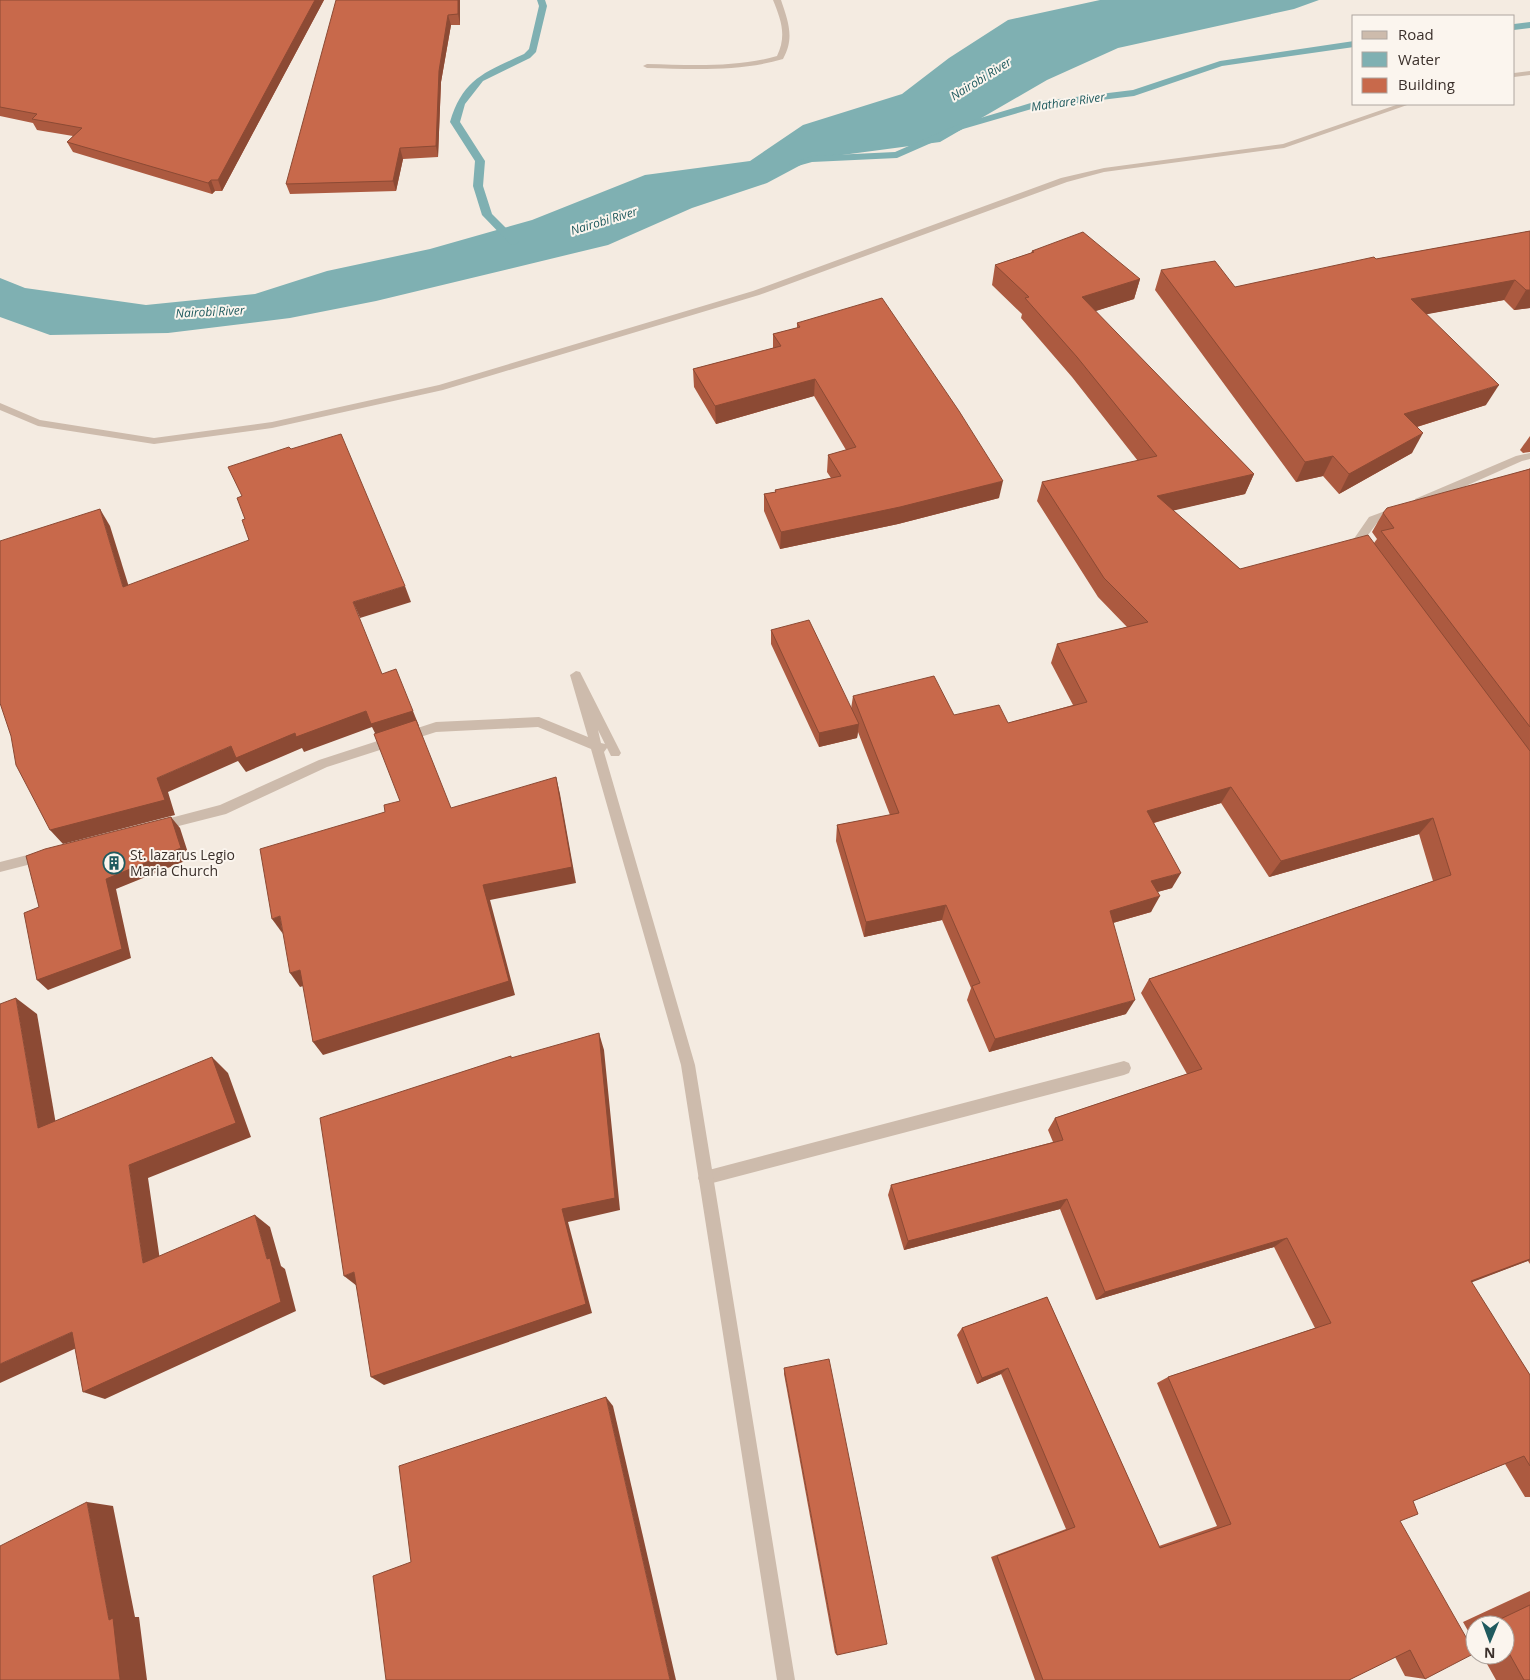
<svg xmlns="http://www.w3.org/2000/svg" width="1530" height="1680" font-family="'Open Sans',sans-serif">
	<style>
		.water { fill: #7fb0b2 }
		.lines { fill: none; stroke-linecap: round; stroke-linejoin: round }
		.stream { fill: #7fb0b2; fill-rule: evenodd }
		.lane { fill: #cdbbac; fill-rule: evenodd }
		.street { fill: #cdbbac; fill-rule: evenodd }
		.wall { fill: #ac5a40 }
		.shaded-wall { fill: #8c4a34 }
		.building { fill: #c8694b; stroke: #8c4a34 }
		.labels { text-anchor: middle; stroke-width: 4; stroke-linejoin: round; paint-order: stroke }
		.far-water-label { font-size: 12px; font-style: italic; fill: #1f5a5e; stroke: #fbf5ee }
		.poi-label { font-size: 14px; fill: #3b302b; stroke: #fbf5ee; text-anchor: start }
	</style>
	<rect width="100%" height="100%" fill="#f4ebe1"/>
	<polygon class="water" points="1100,0 1319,0 1294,9 1118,48 1047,80 940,142 812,159 767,183 692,208 608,245 376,301 290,318 168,333 50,335 0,317 0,278 25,288 146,305 255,294 327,271 430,249 532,220 645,175 750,161 803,125 902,94 949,58 1008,20"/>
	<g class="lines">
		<g class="stream">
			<path d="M537 0H545L547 6 536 52 530 58 483 81 465 104 460 122 485 161 483 186 492 214 518 240 519 242 514 245 510 244 482 215 473 186 475 161 450 122C463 78 486 72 524 54L529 49 539 6Z"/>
			<polygon points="1530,22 1530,28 1514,30 1514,24"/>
			<polygon points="1354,41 1354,47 1222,66 1134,96 1035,108 963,129 897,158 812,162 794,167 789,164 812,156 895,152 957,125 1034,102 1133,90 1220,61"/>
		</g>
		<polygon class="lane" points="1124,1061 1129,1063 1131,1068 1129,1073 1124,1075 705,1185 700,1183 698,1178 700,1173 705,1171"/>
		<g class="street">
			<path d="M773 0H781C788 21 795 38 783 59 740 72 692 69 647 68L643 66 647 64C689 65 736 68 777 56 787 35 781 20 773 0Z"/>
			<polygon points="1530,71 1530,75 1514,77 1514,73"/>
			<polygon points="1399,104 1410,104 1284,148 1104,172 1067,182 759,295 443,390 272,428 154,444 38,426 0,410 0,403 40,420 154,438 272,422 439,385 753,291 1061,178 1104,168 1283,144"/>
			<polygon points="1530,453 1530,459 1522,461 1423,505 1419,506 1414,502 1415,499 1516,456"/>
			<polygon points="1396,507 1401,511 1400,514 1377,523 1362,543 1365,548 1364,551 1356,551 1351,543 1369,517"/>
			<path d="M576 671 580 672 621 753 619 756H611L607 748 604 752 695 1065 795 1680H777L681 1065 591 749 538 727 436 732 327 767 226 814 159 831 155 830 153 826 155 822 159 821 220 805 319 760 436 722 539 717 588 737 570 675ZM598 730 605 744 601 743Z"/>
			<polygon points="43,851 47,852 49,856 47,860 0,872 0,862"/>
		</g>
	</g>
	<g class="wall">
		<polygon points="0,0 324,0 222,191 215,191 212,194 73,152 67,142 73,136 37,130 33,123 0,116"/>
		<polygon points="460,0 460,25 451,25 441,82 438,157 403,159 396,191 290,194 286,184"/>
		<polygon points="1530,231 1530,308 1514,310 1504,300 1426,314 1486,405 1417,427 1412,453 1339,494 1323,476 1296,482 1155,290 1161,270 1235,287 1376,259"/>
		<polygon points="1032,251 1140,279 1134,299 1095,311 1254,474 1245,494 1173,510 1240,569 1374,543 1377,539 1372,532 1383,513 1529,469 1530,468 1530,1264 1528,1261 1471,1282 1530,1375 1530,1497 1525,1497 1505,1464 1413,1501 1400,1521 1425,1679 1405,1676 1395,1657 1349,1680 1035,1680 991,1557 1066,1529 1001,1374 977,1384 957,1335 962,1328 1047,1297 1159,1546 1217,1526 1157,1383 1168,1377 1315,1328 1274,1247 1096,1300 1060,1209 904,1250 888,1195 891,1185 1053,1142 1048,1130 1055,1118 1187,1074 1141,993 1149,979 1433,881 1419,834 1269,877 1221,803 1154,823 1172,888 1157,892 1151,912 1113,923 1126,1014 989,1052 967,1000 971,988 942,920 864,937 836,841 837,825 890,815 858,732 857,738 819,747 771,644 771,630 851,709 853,696 954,715 1008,723 1073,705 1051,663 1057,644 1127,627 1098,597 1037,501 1042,482 1138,461 1072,377 1021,318 1022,314 992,285 995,265 1031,253"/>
		<polygon points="797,323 999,498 898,524 780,549 764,511 764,494 775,492 775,490 831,478 827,472 828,455 846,450 814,396 716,424 694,387 693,369 773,348 773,334 797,328"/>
		<polygon points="1530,436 1530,452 1523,453 1520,450"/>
		<polygon points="784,1368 837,1655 835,1653 784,1374"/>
		<polygon points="1530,1591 1530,1680 1496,1680 1482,1655 1505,1655 1505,1625 1475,1625 1475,1643 1463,1622"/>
	</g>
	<g class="shaded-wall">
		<polygon points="315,0 324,0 222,191 218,180"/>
		<polygon points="458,0 460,0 460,25 458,14"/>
		<polygon points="448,15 451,25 441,82 438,157 436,146 439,71"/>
		<polygon points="400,148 403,159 396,191 393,181"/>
		<polygon points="211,180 215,191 212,194 208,183"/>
		<polygon points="1140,279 1134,299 1077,317 1082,297"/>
		<polygon points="1515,280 1504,300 1401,319 1411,299"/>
		<polygon points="1526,290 1530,290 1530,308 1514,310"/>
		<polygon points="815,379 814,396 716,424 715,406"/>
		<polygon points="1499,385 1486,405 1394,434 1404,414"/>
		<polygon points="1423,433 1412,453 1339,494 1349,474"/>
		<polygon points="1333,456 1323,476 1296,482 1305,462"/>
		<polygon points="1254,474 1245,494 1150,516 1157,496"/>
		<polygon points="1003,481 999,498 898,524 780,549 781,532"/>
		<polygon points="100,509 110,526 134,603 123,587"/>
		<polygon points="405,586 411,602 360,618 353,602"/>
		<polygon points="366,711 413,711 419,726 378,739 372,727 304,752 302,748 246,772 238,761 168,792 175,815 63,844 50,830 157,778 231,746 295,733"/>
		<polygon points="859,724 857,738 819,747 819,733"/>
		<polygon points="556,777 560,794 576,883 490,900 515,995 323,1055 313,1042 483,885"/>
		<polygon points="1231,787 1221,803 1139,827 1147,811"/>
		<polygon points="171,817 180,828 190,859 116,889 131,958 48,990 37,980 106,879"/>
		<polygon points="1433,818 1419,834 1269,877 1281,861"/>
		<polygon points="1181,873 1172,888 1143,896 1151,881"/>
		<polygon points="1160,896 1151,912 1102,926 1110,911"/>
		<polygon points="946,905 942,920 864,937 866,922"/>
		<polygon points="280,916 283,934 272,919"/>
		<polygon points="300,970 310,984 300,987 290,973"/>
		<polygon points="16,998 37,1014 59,1142 38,1128"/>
		<polygon points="1135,1000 1126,1014 989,1052 995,1039"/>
		<polygon points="599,1033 604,1050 620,1210 568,1222 592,1313 384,1385 371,1377 562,1209"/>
		<polygon points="212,1057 228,1073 251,1137 148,1178 162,1274 143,1263 129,1165"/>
		<polygon points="1067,1199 1060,1209 904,1250 908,1241"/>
		<polygon points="255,1215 270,1227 281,1266 285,1269 296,1311 105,1399 83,1392 267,1259"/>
		<polygon points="1287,1238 1274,1247 1096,1300 1105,1292"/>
		<polygon points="1530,1259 1530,1260 1452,1290 1471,1281"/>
		<polygon points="354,1272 357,1286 344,1276"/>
		<polygon points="72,1332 94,1340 0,1383 0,1364"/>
		<polygon points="1008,1368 1001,1374 977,1384 982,1378"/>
		<polygon points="606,1397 613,1406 676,1680 670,1680"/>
		<polygon points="87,1502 113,1506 135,1617 139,1617 147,1680 120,1680"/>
	</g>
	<g class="building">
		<polygon points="0,0 315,0 218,180 211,180 208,183 67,142 82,128 32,119 37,114 0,107"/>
		<polygon points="336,0 458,0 458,14 448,15 439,71 436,146 400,148 393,181 286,184"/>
		<polygon points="1530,231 1530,290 1526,290 1515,280 1411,299 1499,385 1404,414 1423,433 1349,474 1333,456 1305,462 1161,270 1215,261 1235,287 1374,257 1376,259"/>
		<polygon points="1083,232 1140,279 1082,297 1254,474 1157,496 1240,569 1368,535 1530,751 1530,1259 1471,1281 1530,1375 1530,1466 1524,1456 1413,1501 1418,1514 1400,1521 1475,1653 1425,1679 1410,1650 1349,1680 1043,1680 997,1556 1075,1527 1008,1368 982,1378 962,1328 1047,1297 1160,1548 1231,1524 1168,1377 1331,1323 1287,1238 1105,1292 1067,1199 908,1241 891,1185 1063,1140 1055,1118 1202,1069 1149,979 1451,875 1433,818 1281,861 1231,787 1147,811 1181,873 1151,881 1160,896 1110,911 1135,1000 995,1039 972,986 980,983 946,905 866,922 837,825 899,813 853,696 934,676 954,715 999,705 1008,723 1087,702 1057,644 1148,622 1104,578 1042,482 1157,456 1077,357 1025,298 1029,297 995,265 1034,252 1032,251"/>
		<polygon points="882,298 959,411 1003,481 900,507 781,532 764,494 776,492 775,490 841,476 828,455 856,447 815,379 715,406 693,369 781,346 773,334 800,327 797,323"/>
		<polygon points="341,434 405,586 353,602 382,674 396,669 413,711 371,724 366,711 296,737 295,733 236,758 231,746 157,778 165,800 50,830 16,765 11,736 0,703 0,541 100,509 123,587 249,540 242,520 245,519 237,498 242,496 228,467 289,447 291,449"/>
		<polygon points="1530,469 1530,727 1381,531 1394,528 1383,513 1387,508"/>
		<polygon points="809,620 859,724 819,733 771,630"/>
		<polygon points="416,720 451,808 556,777 572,867 483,885 509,981 313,1042 300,970 290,973 280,916 272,919 260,849 385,812 384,805 400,801 374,734"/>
		<polygon points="171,817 181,848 106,879 122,949 37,980 24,913 39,907 26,856 45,849"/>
		<polygon points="16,998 38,1128 212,1057 236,1123 129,1165 143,1263 255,1215 267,1259 270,1258 281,1302 83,1392 72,1332 0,1364 0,1004"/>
		<polygon points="599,1033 615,1198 562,1209 586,1304 371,1377 354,1272 344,1276 320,1118 511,1056 511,1058"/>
		<polygon points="829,1359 887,1644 837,1655 784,1368"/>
		<polygon points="606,1397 670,1680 386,1680 373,1576 411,1562 399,1466"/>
		<polygon points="87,1502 109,1620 113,1618 120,1680 0,1680 0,1546"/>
		<polygon points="1530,1605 1530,1680 1524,1680 1505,1646 1505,1625 1493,1625 1492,1623"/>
	</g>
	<defs>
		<g id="building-ring" transform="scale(1.125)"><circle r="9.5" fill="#fbf5ee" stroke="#1f5a5e" stroke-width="1.5"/><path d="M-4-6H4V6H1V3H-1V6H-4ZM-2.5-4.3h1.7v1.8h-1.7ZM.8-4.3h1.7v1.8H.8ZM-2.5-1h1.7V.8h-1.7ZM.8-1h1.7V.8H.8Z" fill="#1f5a5e"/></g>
	</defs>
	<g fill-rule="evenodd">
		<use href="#building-ring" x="114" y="863"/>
	</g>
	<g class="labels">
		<g class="far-water-label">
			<text transform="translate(981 79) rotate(-32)" y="4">Nairobi River</text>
			<text transform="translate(1068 102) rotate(-8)" y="4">Mathare River</text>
			<text transform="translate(604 221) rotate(-17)" y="4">Nairobi River</text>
			<text transform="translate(210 312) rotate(-3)" y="4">Nairobi River</text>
		</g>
		<g class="poi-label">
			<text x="130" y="860">St. lazarus Legio<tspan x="130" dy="16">Maria Church</tspan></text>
		</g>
	</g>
	<rect x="1352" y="15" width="162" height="90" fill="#fbf5ee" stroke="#aea6a0"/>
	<rect x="1362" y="31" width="25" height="8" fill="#cdbbac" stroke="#aea6a0"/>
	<text x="1398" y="40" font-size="15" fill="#3b302b">Road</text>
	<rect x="1362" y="52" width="25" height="15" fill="#7fb0b2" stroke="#aea6a0"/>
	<text x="1398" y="65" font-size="15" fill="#3b302b">Water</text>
	<rect x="1362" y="78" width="25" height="15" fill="#c8694b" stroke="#aea6a0"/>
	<text x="1398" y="90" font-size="15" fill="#3b302b">Building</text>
	<g transform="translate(1490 1640) rotate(181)"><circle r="24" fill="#fbf5ee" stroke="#aea6a0"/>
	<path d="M0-4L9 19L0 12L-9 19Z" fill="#1f5a5e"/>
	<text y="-8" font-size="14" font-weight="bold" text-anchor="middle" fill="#3b302b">N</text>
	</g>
</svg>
